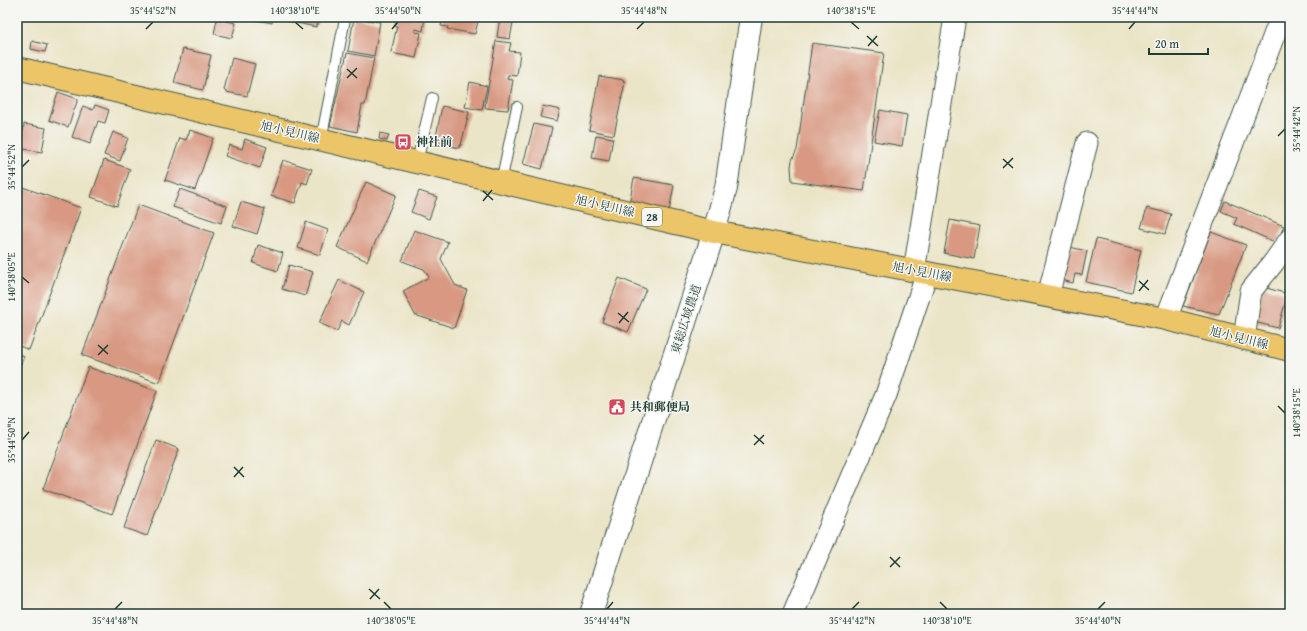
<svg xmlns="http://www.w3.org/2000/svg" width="1307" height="631" font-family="'Gentium Book Plus','Noto Serif JP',serif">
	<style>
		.building { fill: #d89881 }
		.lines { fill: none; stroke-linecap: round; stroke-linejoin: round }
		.service-casing { stroke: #3e564a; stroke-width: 12 }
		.minor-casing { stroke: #3e564a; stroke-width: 23 }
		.tertiary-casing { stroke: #3e564a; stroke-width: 24 }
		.primary-casing { stroke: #3e564a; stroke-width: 24 }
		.service { stroke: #fff; stroke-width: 10 }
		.minor { stroke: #fff; stroke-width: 21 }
		.tertiary { stroke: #fff; stroke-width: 22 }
		.primary { stroke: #edc569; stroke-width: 22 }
		.ticks { fill: none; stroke: #1f3d34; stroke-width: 1.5 }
		.labels { text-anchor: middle; stroke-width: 3; stroke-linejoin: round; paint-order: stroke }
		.shield { fill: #f6f6f2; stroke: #60746d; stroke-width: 1 }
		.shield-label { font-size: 11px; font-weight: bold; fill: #1f3d34 }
		.street-label { font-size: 12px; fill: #1f3d34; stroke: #f6f6f2 }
		.poi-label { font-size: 12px; font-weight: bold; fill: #1f3d34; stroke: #f6f6f2; text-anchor: start }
		.neatline { fill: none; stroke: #1f3d34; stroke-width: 1.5 }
		.ticks-label { font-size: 10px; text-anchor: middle; fill: #1f3d34 }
	</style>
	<rect width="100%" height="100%" fill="#f6f6f2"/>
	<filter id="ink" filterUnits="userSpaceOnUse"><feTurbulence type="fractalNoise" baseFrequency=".025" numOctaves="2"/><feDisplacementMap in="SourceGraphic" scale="8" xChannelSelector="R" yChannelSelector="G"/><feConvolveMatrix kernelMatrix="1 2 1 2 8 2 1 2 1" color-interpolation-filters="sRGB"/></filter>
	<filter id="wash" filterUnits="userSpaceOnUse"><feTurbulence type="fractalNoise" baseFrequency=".012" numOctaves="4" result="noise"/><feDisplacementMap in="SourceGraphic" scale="16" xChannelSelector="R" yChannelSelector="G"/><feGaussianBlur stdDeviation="0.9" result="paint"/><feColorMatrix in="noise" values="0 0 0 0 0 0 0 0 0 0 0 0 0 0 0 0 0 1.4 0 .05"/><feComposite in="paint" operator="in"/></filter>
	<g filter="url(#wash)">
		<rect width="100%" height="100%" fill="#ebe5c8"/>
		<g id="blocks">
			<g class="building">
				<polygon points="246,17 273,17 272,23 246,18"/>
				<polygon points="287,17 320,17 318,25 316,25 316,27 287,21"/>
				<polygon points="396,17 425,17 423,31 415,29 415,32 421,33 416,58 391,53 397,26 395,26"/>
				<polygon points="443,17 479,17 475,34 447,29 448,27 441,26"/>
				<polygon points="500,17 514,17 510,39 497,37"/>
				<polygon points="354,18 380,22 374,56 348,51"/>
				<polygon points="217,19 236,23 232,38 214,34"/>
				<polygon points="32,41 47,45 45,52 31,49"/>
				<polygon points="496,41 511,43 509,51 520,52 517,76 508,75 507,79 513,80 508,110 507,110 486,108 485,106"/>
				<polygon points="812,43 884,53 864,191 792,181 791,167 792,160 797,150"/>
				<polygon points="183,49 211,55 203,90 174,83"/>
				<polygon points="347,53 374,58 365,105 362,105 357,132 330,126"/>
				<polygon points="232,58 255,64 247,96 226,92 224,90"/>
				<polygon points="599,76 624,80 623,81 625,82 614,135 589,130"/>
				<polygon points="470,82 487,86 482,110 465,107"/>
				<polygon points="58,92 78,99 68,127 49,120"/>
				<polygon points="95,105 109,110 105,123 98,121 90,144 72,137 83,106 93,110"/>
				<polygon points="442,106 469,112 461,145 460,145 459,148 435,142"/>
				<polygon points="543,106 560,110 557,121 540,117"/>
				<polygon points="880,110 907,115 902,146 874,141"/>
				<polygon points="24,124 46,128 42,152 17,148 17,131 23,132"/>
				<polygon points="534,124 552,128 542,169 523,164"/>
				<polygon points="190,130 213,138 195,190 165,180 180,138 186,140"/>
				<polygon points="113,132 128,138 120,161 104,155"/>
				<polygon points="380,133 389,135 387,141 379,139"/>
				<polygon points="596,135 613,138 609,161 592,158"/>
				<polygon points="245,139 267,147 260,168 225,156 229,145 242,149"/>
				<polygon points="104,160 130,169 117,206 91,197"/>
				<polygon points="283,160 312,169 307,184 302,182 295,203 271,196"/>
				<polygon points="634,178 674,185 669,212 629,204"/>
				<polygon points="366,182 396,195 367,261 337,247"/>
				<polygon points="17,185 81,208 29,350 17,345"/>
				<polygon points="180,189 227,206 221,223 173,207"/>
				<polygon points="419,191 437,197 429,219 411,212"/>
				<polygon points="1225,201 1284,226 1277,243 1234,224 1237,218 1221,211"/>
				<polygon points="241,202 265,209 257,234 233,226"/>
				<polygon points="138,205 214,233 159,383 82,355"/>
				<polygon points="1147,208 1171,214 1165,234 1141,228"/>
				<polygon points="950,220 980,226 974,259 944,253"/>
				<polygon points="306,222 328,230 320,255 298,248"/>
				<polygon points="414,230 448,242 441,259 455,285 467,290 454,328 415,315 403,291 429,277 424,269 402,261"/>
				<polygon points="1211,232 1246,245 1219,314 1183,306"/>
				<polygon points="1096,239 1141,250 1131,292 1086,282"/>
				<polygon points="258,245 283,253 278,271 253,263"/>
				<polygon points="1065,246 1087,251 1082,275 1075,274 1073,283 1058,279"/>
				<polygon points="289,265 313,272 305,296 282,289"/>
				<polygon points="619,278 646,289 628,332 602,322"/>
				<polygon points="339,280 364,292 349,325 342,321 337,331 319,323"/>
				<polygon points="1263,287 1288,294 1278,328 1254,322"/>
				<polygon points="17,353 24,356 17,374"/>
				<polygon points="88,367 157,391 112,514 43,489"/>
				<polygon points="156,440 179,449 147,536 124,528"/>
			</g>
		</g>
	</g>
	<g filter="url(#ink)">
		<use href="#blocks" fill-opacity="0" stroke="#3e564a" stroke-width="1"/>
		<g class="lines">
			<g class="service-casing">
				<g id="service">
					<polyline points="321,140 345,19"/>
					<polyline points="417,162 432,98"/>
					<polyline points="501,182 517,107"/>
				</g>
			</g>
			<g class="minor-casing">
				<g id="minor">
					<polyline points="914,271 955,17"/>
					<polyline points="1048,296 1087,143"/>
					<polyline points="1166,319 1281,17"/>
					<polyline points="1244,339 1251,291 1274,262 1290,239"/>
					<polyline points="793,614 886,395 927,273"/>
				</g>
			</g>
			<g class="tertiary-casing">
				<polyline id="tertiary" points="591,614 714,232 726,188 751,17"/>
			</g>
			<g class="primary-casing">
				<polyline id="primary" points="17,68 714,232 1166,319 1290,350"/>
			</g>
			<use href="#service" class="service"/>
			<use href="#minor" class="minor"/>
			<use href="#tertiary" class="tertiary"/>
			<use href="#primary" class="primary"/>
		</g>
	</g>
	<path class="ticks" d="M295 22 303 29M851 22 859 29M146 29 153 22M392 29 398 22M637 29 644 22M1129 29 1135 22M867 36 878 46M868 46 877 36M347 69 357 78M347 78 357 68M1278 136 1285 129M1003 159 1013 168M22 167 29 160M1003 168 1013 158M483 191 493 200M483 201 492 190M22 277 29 283M1139 281 1149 290M1139 291 1148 280M618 313 629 322M619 323 628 312M98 345 108 354M98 355 108 345M1278 406 1285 413M754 435 764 444M22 440 29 432M754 445 764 435M234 467 244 477M234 477 243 467M890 557 900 567M890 567 900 557M369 589 380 599M370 599 379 589M384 602 391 609M940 602 947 609M115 609 122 602M607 609 613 602M852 609 859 602M1098 609 1105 602"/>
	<defs>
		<g id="bus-square" transform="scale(0.9)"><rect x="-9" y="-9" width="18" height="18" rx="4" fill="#d1495b" stroke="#f6f6f2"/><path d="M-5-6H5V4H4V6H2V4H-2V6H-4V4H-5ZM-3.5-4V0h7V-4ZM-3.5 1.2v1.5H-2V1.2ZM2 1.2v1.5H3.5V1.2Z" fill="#fff"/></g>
		<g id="civic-square" transform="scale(0.9)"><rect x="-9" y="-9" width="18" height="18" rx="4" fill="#d1495b" stroke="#f6f6f2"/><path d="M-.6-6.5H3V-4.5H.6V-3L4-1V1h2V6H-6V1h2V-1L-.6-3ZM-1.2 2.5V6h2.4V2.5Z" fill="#fff"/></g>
	</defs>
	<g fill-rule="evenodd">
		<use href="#bus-square" x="403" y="142"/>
		<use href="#civic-square" x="617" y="407"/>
	</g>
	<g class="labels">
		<rect class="shield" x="642" y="208" width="20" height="18" rx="3"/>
		<g class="shield-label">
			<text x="652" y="221">28</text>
		</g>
		<g class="street-label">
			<text transform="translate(290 132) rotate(13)" y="4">旭小見川線</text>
			<text transform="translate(605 206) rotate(13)" y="4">旭小見川線</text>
			<text transform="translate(922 272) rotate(11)" y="4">旭小見川線</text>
			<text transform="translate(686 319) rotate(-72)" y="4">東総広域農道</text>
			<text transform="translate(1239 338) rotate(14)" y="4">旭小見川線</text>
		</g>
		<g class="poi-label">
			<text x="416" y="146">神社前</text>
			<text x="630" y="411">共和郵便局</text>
		</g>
	</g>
	<rect width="1307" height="631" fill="none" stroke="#f6f6f2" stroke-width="44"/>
	<path d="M1149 48v6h59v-6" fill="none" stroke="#1f3d34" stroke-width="2"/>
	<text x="1155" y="48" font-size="12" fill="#1f3d34" stroke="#f6f6f2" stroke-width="3" paint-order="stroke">20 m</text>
	<rect x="22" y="22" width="1263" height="587" class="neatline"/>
	<g class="ticks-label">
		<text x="153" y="14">35°44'52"N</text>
		<text x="295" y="14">140°38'10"E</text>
		<text x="398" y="14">35°44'50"N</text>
		<text x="644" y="14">35°44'48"N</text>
		<text x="851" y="14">140°38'15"E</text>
		<text x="1135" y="14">35°44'44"N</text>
		<text transform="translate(1296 129) rotate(-90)" y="4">35°44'42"N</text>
		<text transform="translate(11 167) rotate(-90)" y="4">35°44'52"N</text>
		<text transform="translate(11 277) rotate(-90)" y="4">140°38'05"E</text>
		<text transform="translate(1296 413) rotate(-90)" y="4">140°38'15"E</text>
		<text transform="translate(11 440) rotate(-90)" y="4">35°44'50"N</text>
		<text x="115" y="624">35°44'48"N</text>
		<text x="391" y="624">140°38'05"E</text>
		<text x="607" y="624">35°44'44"N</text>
		<text x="852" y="624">35°44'42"N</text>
		<text x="947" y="624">140°38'10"E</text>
		<text x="1098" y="624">35°44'40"N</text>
	</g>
</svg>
